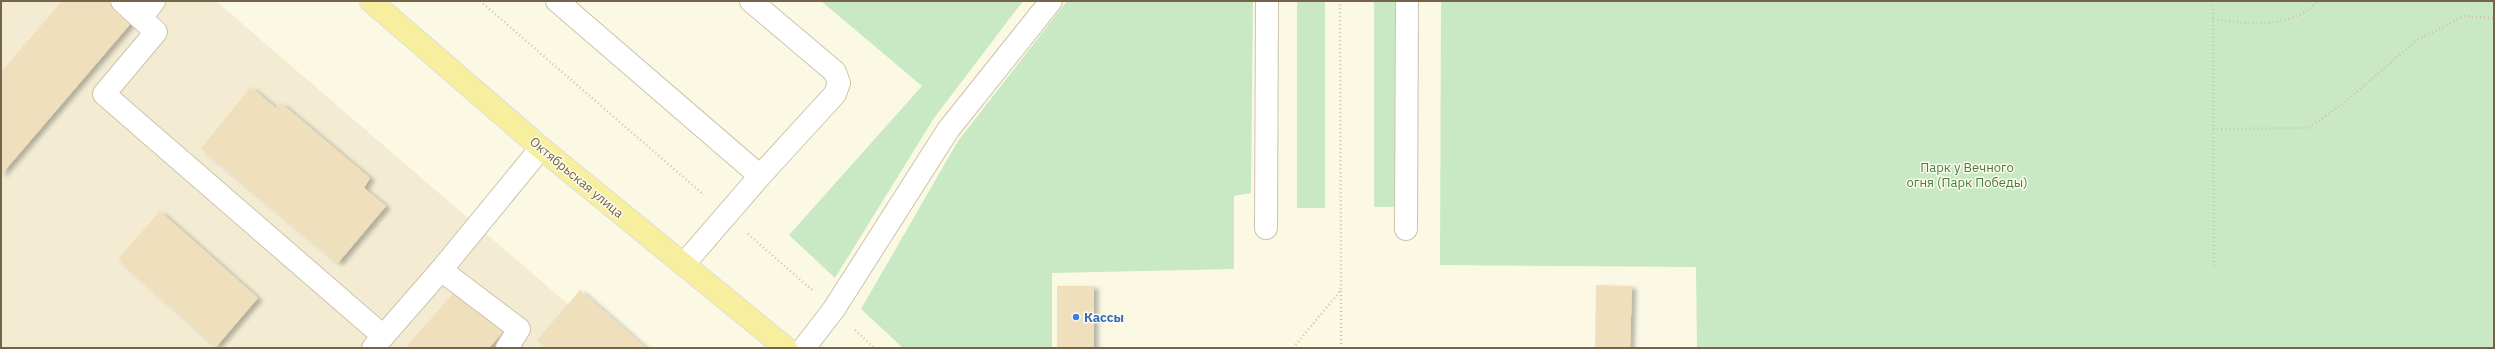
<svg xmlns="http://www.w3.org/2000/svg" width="2495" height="349" font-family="'IBM Plex Sans',sans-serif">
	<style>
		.residential { fill: #f3ecd3 }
		.green { fill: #c8e9c3 }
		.building { fill: #f0dfbd; filter: url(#shadow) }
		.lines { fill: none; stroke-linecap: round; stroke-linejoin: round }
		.minor-casing { stroke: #cdc3ab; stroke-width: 24 }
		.major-casing { stroke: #e0ddd7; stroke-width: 24 }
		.path { stroke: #d5c2a0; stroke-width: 2.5; stroke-dasharray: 1 3; stroke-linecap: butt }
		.minor { stroke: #fff; stroke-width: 22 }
		.major { stroke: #f8ef9e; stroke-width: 22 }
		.shop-dot { fill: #3f7fe0; stroke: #fefcea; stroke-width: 1.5 }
		.labels { text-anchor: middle; stroke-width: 3; stroke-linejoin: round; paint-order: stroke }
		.park-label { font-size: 13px; fill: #477e45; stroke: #fefcea }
		.street-label { font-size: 13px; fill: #73644a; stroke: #fefcea }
		.shop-label { font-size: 13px; font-weight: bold; fill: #366cbe; stroke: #fefcea; text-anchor: start }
	</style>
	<defs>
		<filter id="shadow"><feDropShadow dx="4.5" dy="2.5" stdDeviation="2" flood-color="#0004"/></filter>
	</defs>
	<rect width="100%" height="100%" fill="#fbf9e4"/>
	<polygon class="residential" points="1,1 216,1 619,348 1,348"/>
	<g class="green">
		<polygon points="821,1 1023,1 934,118 835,278 789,235 922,86"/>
		<polygon points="1067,1 1253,1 1251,193 1234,196 1234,269 1052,273 1052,348 903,348 861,309 958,141"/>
		<rect x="1297" y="1" width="28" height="207"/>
		<rect x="1374" y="1" width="28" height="206"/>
		<polygon points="1441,1 2494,1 2494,348 1697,348 1696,267 1440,265"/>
	</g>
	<g class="building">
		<polygon points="62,1 108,1 132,22 1,175 1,72"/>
		<polygon points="251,87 276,108 281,103 370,178 364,188 386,206 338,263 201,148"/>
		<polygon points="160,211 258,298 216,347 118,259"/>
		<polygon points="1596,285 1632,286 1630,348 1595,348"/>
		<rect x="1057" y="286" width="37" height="62"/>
		<polygon points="457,289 505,330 489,348 405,348"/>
		<polygon points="580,290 646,348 546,348 537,340"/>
	</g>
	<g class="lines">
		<g class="minor-casing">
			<g id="minor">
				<polyline points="122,1 156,32 104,94 383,336"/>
				<polyline points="557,1 760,176"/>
				<polyline points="141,18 154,1"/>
				<polyline points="1266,228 1267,1"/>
				<polyline points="1406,229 1407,1"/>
				<polyline points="684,264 760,176 835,94 839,83 835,72 751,1"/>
				<polyline points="441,270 519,329 507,348"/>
				<polyline points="373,348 441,270 541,148"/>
				<polyline points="804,348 834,309 948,130 1051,1"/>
			</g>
		</g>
		<g class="major-casing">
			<polyline id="major" points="371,1 541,148 786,348"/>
		</g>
		<g class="path">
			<polyline points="480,1 704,195"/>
			<polyline points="2213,1 2214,269"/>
			<path d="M2213 19C2252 24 2287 30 2319 1"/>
			<polyline points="2213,129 2308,128 2340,106 2417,40 2464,16 2494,18"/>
			<polyline points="748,234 812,290"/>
			<polyline points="1341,291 1341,348"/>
			<polyline points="855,330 874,348"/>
			<polyline points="1293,348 1341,290 1340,1"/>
		</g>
		<use href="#minor" class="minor"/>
		<use href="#major" class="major"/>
	</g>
	<circle class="shop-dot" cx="1076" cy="317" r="4"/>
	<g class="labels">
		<g class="park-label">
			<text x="1967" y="172">Парк у Вечного<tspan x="1967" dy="15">огня (Парк Победы)</tspan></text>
		</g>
		<g class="street-label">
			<text transform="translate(577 177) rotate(40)" y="5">Октябрьская улица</text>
		</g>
		<g class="shop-label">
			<text x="1084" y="322">Кассы</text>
		</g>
	</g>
	<rect width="2495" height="349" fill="none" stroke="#73644a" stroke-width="4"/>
</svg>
